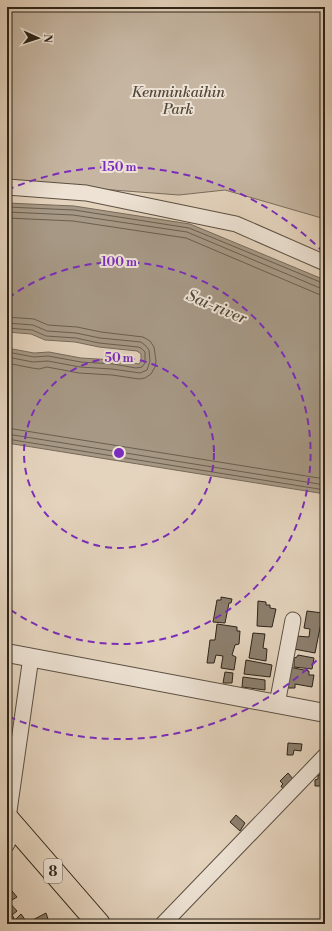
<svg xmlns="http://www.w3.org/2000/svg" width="332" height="931" font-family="'Libre Bodoni',serif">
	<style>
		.green { fill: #c5b5a1; stroke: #796c5d }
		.water { fill: #a69885; stroke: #766a5a }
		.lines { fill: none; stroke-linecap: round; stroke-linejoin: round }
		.shore { stroke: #6a5e4f; stroke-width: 1 }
		.building { fill: #8c7f6e; stroke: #2d2419 }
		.minor-casing { stroke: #5b5042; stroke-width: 17 }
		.tertiary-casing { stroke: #5b5042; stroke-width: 20 }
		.primary-casing { stroke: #2d2419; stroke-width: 24 }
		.minor { stroke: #ede2d4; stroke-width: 15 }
		.tertiary { stroke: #ede2d4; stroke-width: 18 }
		.primary { stroke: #e4d3bd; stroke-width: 22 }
		.ring { fill: none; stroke: #7b2cbf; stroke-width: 2; stroke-dasharray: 7 5 }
		.labels { text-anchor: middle; stroke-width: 4; stroke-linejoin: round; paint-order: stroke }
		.shield { fill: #ede2d4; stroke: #675d51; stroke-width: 1 }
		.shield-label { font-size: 14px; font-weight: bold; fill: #2d2419 }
		.park-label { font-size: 15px; font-style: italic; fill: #53483b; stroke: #ede2d4 }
		.water-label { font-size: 16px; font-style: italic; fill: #514739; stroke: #ede2d4 }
		.centre { fill: #7b2cbf; stroke: #ede2d4; stroke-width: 2 }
		.ring-label { font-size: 12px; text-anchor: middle; font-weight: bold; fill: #7b2cbf; stroke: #ede2d4; stroke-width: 4; stroke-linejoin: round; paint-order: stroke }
	</style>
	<rect width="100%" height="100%" fill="#e4d3bd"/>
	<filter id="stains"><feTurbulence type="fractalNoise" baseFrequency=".005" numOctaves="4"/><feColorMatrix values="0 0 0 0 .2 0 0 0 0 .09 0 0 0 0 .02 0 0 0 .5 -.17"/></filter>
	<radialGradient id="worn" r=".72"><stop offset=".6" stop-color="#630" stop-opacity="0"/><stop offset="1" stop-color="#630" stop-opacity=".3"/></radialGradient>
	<polygon class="green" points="7,7 325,7 325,219 225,190 179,195 7,182"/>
	<polygon class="water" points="7,203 74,206 190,224 325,280 325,494 7,443 7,348 34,353 49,352 81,358 113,360 139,364 141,361 141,354 137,351 99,347 75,342 45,340 31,334 7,332"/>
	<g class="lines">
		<g class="shore">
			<polyline points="7,207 74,210 189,228 325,284"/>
			<polyline points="7,212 73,215 187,232 320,288 325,289"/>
			<polyline points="7,218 73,221 186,238 318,294 325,295"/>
			<polyline points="7,317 34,319 48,325 77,327 101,332 143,337 150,341 154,347 156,361 155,367 151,374 145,378 139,379 112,375 79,373 47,367 39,369 32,368 7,363"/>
			<polyline points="7,323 33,325 47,331 76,333 100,338 141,342 146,346 149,350 150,361 147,370 140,373 112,369 80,367 48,361 33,362 7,357"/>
			<polyline points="7,328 32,330 46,336 76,338 99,343 138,347 141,348 145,352 145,363 142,367 136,368 113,364 81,362 48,356 34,357 7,352"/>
			<polyline points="7,428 325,479"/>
			<polyline points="7,434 325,485"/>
			<polyline points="7,439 325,490"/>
		</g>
	</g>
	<g class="building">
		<polygon points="221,597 232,599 231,603 229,603 225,623 213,622 217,600 221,600"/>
		<polygon points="258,601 266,602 266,605 270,605 270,608 276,609 272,627 257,626"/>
		<polygon points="307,611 323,613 315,653 294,649 296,636 309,637 310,629 304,628"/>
		<polygon points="217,624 237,627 237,631 240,631 239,644 235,645 232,655 236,657 234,670 221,668 223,656 216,655 214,663 207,663 210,640 215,640"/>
		<polygon points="253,633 265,634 263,648 267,649 266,661 249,658"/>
		<polygon points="298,655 314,658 312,669 294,667 294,658 297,657"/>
		<polygon points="246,660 272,665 270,677 244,674"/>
		<polygon points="289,667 309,671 309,675 314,675 312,687 295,684 295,688 287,688"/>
		<polygon points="225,672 233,673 232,683 223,683"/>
		<polygon points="243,677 265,680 265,690 242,687"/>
		<polygon points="288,743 302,744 301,751 294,750 293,755 287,755"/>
		<polygon points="288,773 293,779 283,789 281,786 283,784 280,781"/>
		<polygon points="318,775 325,775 325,786 315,786 315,780 318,779"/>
		<polygon points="236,815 245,823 240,831 230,822"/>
		<polygon points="12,891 17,897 12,900 7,894"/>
		<polygon points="7,900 17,911 12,915 15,920 21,914 26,921 22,924 7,924"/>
		<polygon points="46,913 49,922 46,924 25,924"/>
	</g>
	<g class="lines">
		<g class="minor-casing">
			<g id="minor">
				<polyline points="7,187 86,193 236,224 325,263"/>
				<polyline points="277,704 293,620"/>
				<polyline points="8,818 31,657"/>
				<polyline points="7,844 14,824"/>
				<polyline points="163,924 325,756"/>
			</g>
		</g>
		<g class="tertiary-casing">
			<polyline id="tertiary" points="7,653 325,713"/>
		</g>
		<g class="primary-casing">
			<polyline id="primary" points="7,818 99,924"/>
		</g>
		<use href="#minor" class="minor"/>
		<use href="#tertiary" class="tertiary"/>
		<use href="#primary" class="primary"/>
	</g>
	<g class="ring">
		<circle cx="119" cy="453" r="95"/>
		<path d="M8 298A191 191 0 1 1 8 608"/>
		<path d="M325 652A286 286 0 0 1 7 716M7 190A286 286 0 0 1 325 254"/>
	</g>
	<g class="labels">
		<rect class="shield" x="44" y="859" width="18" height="24" rx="3"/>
		<g class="shield-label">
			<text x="53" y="876">8</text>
		</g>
		<g class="park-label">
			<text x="178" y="97">Kenminkaihin<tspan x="178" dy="17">Park</tspan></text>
		</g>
		<g class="water-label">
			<text transform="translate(217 306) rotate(23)" y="6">Sai-river</text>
		</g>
	</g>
	<circle cx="119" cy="453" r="6" class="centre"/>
	<g class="ring-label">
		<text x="119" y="171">150 m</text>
		<text x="119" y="266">100 m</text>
		<text x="119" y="362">50 m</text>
	</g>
	<rect width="332" height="931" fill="none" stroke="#e4d3bd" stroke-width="24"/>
	<rect x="8" y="8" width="316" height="915" fill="none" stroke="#2d2419" stroke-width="2"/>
	<rect x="12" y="12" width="308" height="907" fill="none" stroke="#2d2419"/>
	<g transform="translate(38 38) rotate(93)" stroke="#ede2d4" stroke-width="3" paint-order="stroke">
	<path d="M0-3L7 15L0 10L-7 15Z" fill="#2d2419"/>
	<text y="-6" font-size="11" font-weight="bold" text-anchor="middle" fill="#2d2419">N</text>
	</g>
	<rect width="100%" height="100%" filter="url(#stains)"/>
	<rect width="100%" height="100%" fill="url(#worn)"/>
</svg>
